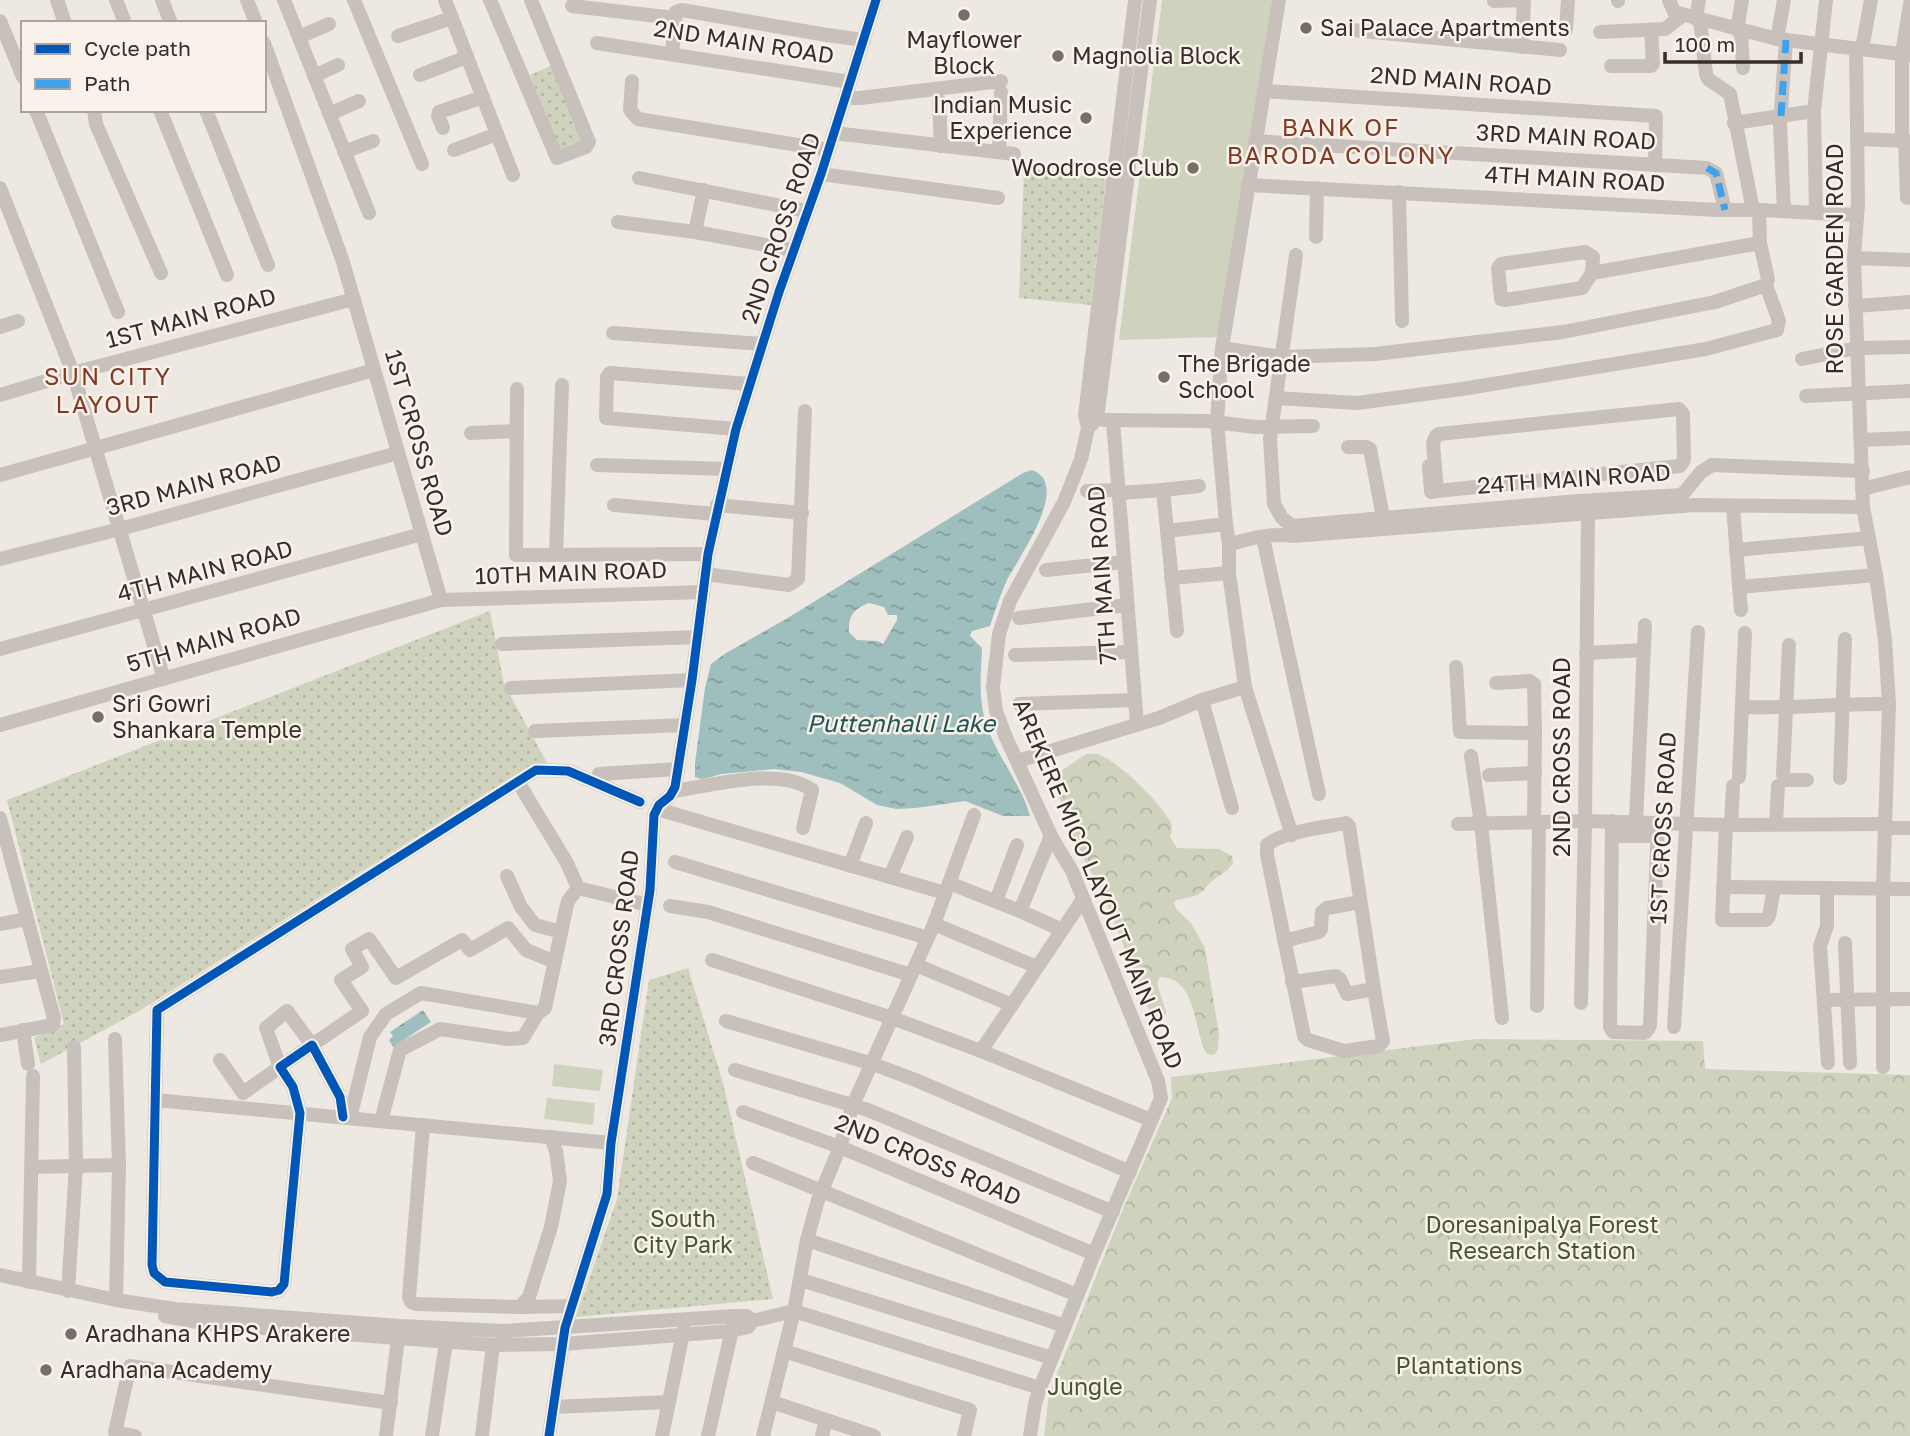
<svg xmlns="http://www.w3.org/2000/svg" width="1910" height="1436" font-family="'Golos Text',sans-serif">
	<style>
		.green { fill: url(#green-dots) }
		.forest { fill: url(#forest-crowns) }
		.pitch { fill: #cfd3bd }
		.water { fill: url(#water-ripples); fill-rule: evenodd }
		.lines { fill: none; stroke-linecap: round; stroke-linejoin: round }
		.minor { stroke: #c7c0bb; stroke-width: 14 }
		.quiet { stroke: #3fa3eb; stroke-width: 7; stroke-dasharray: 14 7; stroke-linecap: butt }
		.cycleway-casing { stroke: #f9f2ea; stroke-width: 13 }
		.cycleway { stroke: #0057b8; stroke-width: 9 }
		.poi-dot { fill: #776e6a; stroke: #f9f2ea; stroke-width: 2.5 }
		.labels { text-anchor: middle; stroke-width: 5; stroke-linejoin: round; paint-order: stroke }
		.poi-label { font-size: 23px; fill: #372d29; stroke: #f9f2ea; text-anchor: start }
		.street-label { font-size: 23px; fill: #372d29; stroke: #f9f2ea }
		.park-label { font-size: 23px; fill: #47552e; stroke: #f9f2ea }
		.neighbourhood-label { font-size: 24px; letter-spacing: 2px; fill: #843925; stroke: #f9f2ea }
		.water-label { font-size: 24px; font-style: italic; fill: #205558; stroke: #f9f2ea }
	</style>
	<defs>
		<pattern id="green-dots" width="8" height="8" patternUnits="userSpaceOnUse" patternTransform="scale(1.75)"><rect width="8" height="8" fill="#cfd3bd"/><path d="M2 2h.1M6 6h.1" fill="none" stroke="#b2b5a2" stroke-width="1.8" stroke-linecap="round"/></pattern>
		<pattern id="forest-crowns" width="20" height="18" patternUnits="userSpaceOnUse" patternTransform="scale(1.75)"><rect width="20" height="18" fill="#cfd3bd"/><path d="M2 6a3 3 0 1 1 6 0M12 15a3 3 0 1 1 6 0" fill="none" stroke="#b2b5a2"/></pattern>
		<pattern id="water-ripples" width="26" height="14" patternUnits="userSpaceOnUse" patternTransform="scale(1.75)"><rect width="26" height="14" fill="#9fbfbe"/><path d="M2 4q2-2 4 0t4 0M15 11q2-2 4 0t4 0" fill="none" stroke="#829c9a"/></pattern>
	</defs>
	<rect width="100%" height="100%" fill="#eee8e2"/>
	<g class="green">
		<polygon points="555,64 583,144 561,153 530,75"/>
		<polygon points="1024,168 1106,179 1091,305 1019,298"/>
		<polygon points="490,611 504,684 547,763 532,764 139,1011 41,1064 34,1038 64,1024 7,800"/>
		<polygon points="688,968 723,1083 773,1299 576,1317 617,1199 649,980"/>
	</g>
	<g class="forest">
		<path d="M1086 754C1092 754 1097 753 1102 756 1121 764 1160 803 1170 821 1173 827 1172 831 1170 837L1177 848 1219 849 1232 856 1233 863C1227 873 1218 875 1210 883 1205 887 1204 892 1197 895 1189 899 1182 897 1174 902L1176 909 1191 923 1205 948 1219 1034 1218 1049 1214 1055 1207 1054C1193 1033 1198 977 1160 977L1157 983 1166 1012 1164 1019 1157 1020 1152 1018 1101 889 1076 845 1055 786 1058 773Z"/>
		<polygon points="1476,1039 1703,1041 1705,1069 1910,1075 1910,1436 1044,1436 1049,1394 1123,1209 1172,1098 1171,1077"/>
	</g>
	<g class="pitch">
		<polygon points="1162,0 1272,0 1219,337 1119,340"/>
		<polygon points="554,1064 603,1070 600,1091 552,1086"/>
		<polygon points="547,1098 595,1103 593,1125 544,1119"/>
	</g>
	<g class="water">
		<path d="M1032 470C1072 484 1019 557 1007 580 1000 595 995 611 990 626L972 631 970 636 982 648C981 672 978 700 986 723 996 756 1021 783 1030 816H1003L965 801 916 808 896 809 877 805 840 783 801 772 774 769 722 774 702 779 695 777V763L705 688 711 664 726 653 786 619 1023 473ZM869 603 884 607 888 615H897V620L883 644 878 641 857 640 849 632C848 615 854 609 869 603Z"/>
		<polygon points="423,1010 431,1022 393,1047 389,1040 393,1036 390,1032"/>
	</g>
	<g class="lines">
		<g class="minor">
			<polyline points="57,0 65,23"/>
			<polyline points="116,0 125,23"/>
			<polyline points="162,0 171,23"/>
			<polyline points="247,0 256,23"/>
			<polyline points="284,0 369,213"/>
			<polyline points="354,0 422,164"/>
			<polyline points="445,0 513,175"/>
			<polyline points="490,0 557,158 586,147 589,142 531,0"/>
			<polyline points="1669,0 1674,12 1777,39 1910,55"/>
			<polyline points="1494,1 1524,0 1522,47"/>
			<polyline points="1618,1 1618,0"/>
			<polyline points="572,6 675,18"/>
			<polyline points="1696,19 1699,0"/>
			<polyline points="1700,20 1706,74 1708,79 1730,94 1753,210"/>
			<polyline points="0,21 23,77"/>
			<polyline points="1342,29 1560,50"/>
			<polyline points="1566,30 1568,0"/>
			<polyline points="1737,30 1742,0"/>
			<polyline points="1741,31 1743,68"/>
			<polyline points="1600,32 1665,29 1683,15"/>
			<polyline points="398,36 452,18"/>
			<polyline points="299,37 329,24"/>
			<polyline points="1777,39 1784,0"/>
			<polyline points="264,43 342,259 441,600"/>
			<polyline points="597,43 850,82"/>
			<polyline points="1856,48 1858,204 1854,258 1863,507 1876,575 1885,640 1889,704 1883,889 1883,1067"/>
			<polyline points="1862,49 1871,0"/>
			<polyline points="672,54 676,12 682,10 827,35 864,40"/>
			<polyline points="1611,66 1651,66 1653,64 1651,30"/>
			<polyline points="420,75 467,57"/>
			<polyline points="314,76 338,65"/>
			<polyline points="632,81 630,110 638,119 829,150"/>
			<polyline points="1264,91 1656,116 1655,165"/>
			<polyline points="845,98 860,98 1001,81"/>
			<polyline points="939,101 941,146"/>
			<polyline points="36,110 118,312"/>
			<polyline points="94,110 96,124 161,273"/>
			<polyline points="160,110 227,275"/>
			<polyline points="206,110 268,265"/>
			<polyline points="329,114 359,101"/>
			<polyline points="1734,123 1814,111"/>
			<polyline points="443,128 438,116 439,112 483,97"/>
			<polyline points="834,133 1014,154"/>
			<polyline points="1857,139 1909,141"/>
			<polyline points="1255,141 1707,168 1716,173 1725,210"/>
			<polyline points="1902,141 1902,54 1910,4"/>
			<polyline points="1905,141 1907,198"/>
			<polyline points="454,150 497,134"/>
			<polyline points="344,152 373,141"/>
			<polyline points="999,152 1001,92"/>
			<polyline points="821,174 998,198"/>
			<polyline points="639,178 807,211"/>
			<polyline points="1248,185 1717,210 1759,210 1857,215"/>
			<polyline points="0,188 73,373 164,679"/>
			<polyline points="1399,192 1402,321"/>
			<polyline points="1784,211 1780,125 1786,40"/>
			<polyline points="1816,213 1814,111 1826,0"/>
			<polyline points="618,222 695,232 793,250"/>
			<polyline points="695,232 704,190"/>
			<polyline points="1316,237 1317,188"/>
			<polygon points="1585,252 1593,257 1592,273 1582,288 1505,300 1501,299 1498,268 1501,264"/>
			<polyline points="1296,255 1270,439 1274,504 1282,518 1292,526 1579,501 1682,495 1701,472 1712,465 1863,471"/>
			<polyline points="1854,258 1910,260"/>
			<polyline points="1592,273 1760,243"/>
			<polyline points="1855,306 1910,302"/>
			<polyline points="0,327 18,321"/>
			<polyline points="613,333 762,344"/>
			<polyline points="1222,348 1282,357 1375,354 1563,332 1715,302 1766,285 1768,279 1760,243 1759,210"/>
			<polyline points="1802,359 1857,348 1910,347"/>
			<polyline points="517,389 516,555 708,554"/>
			<polyline points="0,395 73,373 354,299"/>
			<polyline points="1806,396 1910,391"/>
			<polyline points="1276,398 1357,403 1462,389 1706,349 1777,330 1779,321 1766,285"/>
			<polyline points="1104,420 1206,421 1255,427 1313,426"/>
			<polyline points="1113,421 1137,724"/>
			<polyline points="1088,428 1097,419 1150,0"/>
			<polyline points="1088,428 1085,415 1135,0"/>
			<polyline points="736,429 606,418 607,377 610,373 749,384"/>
			<polyline points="471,433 517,431"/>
			<polyline points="1862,440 1910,438"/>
			<polyline points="1348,447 1366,447 1370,449 1383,517"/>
			<polyline points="597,465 726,469"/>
			<polyline points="1429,466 1431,492 1437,491 1680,466 1684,460 1683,414 1679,409 1439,434 1436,436 1433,443 1437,491"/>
			<polyline points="0,475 374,370"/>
			<polyline points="1862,489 1910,477"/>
			<polyline points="1163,490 1199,486"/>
			<polyline points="1087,491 1118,490"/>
			<polyline points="1119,493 1163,490 1177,631"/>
			<polyline points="614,505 715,514"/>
			<polyline points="717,505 802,513"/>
			<polyline points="1733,506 1741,610"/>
			<polyline points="1167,531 1226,524"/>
			<polyline points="1263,538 1319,794"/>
			<path d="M1229 545C1249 538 1273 533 1293 536L1695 505 1863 507"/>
			<polyline points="1736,550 1869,538"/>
			<polyline points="556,554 562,385"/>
			<polyline points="0,559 120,529 398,453"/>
			<polyline points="1046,570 1124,562"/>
			<polyline points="705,574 789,585 798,579 805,411"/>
			<polyline points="1171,578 1229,573"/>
			<polyline points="1739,587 1876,575"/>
			<polyline points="1019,618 1127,605"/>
			<polyline points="502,644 697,637"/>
			<polyline points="1789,645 1783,775 1786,780 1807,780"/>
			<polyline points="0,649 422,534"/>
			<polyline points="1586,653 1644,650"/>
			<polyline points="1015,655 1130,652"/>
			<polyline points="1456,667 1460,732 1535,733 1534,822"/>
			<polyline points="1496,683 1530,681 1534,684 1535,733"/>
			<polyline points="1245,687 1292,835"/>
			<polyline points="511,688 692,680"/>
			<polyline points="1202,700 1232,808"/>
			<polyline points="1019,704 1134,700"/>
			<path d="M1742 707C1791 709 1840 703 1889 704"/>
			<polyline points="0,725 441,600 703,592"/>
			<polyline points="535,731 685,725"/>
			<polyline points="1471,756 1481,824 1502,1018"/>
			<polyline points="1018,761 1159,718 1202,700 1245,687 1229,573 1229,545 1226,524 1217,421 1222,348 1279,0"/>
			<polyline points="599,774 678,769"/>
			<polyline points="1489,775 1535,773"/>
			<polyline points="1739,777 1745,633"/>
			<polyline points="1840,778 1845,639"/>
			<polyline points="518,782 567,863 578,888 648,905"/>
			<path d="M674 791C711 786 779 766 812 790L803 828"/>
			<polyline points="657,809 945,893"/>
			<polyline points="0,818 54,1018 53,1024 48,1026 0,1035"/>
			<polyline points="1612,821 1610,1027 1613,1032 1645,1033 1650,1026 1658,822"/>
			<polyline points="1636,822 1645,625"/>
			<polyline points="1458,824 1585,821 1726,825 1884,824"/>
			<polyline points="1776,824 1778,786"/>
			<polyline points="1726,825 1722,920 1766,920 1769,916 1774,888"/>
			<polyline points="1731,825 1733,786"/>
			<polyline points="1884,828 1910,828"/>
			<polyline points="1612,836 1657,836"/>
			<polyline points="675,862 928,938"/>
			<polyline points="850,866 866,823"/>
			<polyline points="507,876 521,907 535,925 561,932"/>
			<polyline points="890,877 907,837"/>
			<polyline points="949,883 1020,911 1051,836"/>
			<polyline points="1723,887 1910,889"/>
			<polyline points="1827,889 1827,926 1820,946 1828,1063"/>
			<polyline points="1083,899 981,1051 1151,1120"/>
			<polyline points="996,901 1017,845"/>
			<polyline points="670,906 708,912 911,975"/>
			<polyline points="1020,911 1062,930"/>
			<polyline points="0,924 27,919"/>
			<polyline points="934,924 1037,967"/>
			<polyline points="1284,941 1319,932 1321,929 1322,912 1327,908 1360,902"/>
			<polyline points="1845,943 1850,1063"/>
			<polyline points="712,960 892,1018 981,1051"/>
			<polyline points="916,965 1012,1005"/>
			<polyline points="0,977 40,971"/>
			<path d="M1292 982 1336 976 1340 979 1347 994 1374 989 1349 826 1346 823C1326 827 1281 832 1267 845V855L1304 1036 1308 1040 1344 1051 1379 1046 1383 1041 1374 989"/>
			<polyline points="1824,1000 1910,999"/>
			<polyline points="1581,1003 1585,821 1588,512"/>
			<polyline points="1537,1006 1539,822"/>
			<polyline points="726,1021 873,1064 918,1081 1130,1172"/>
			<polyline points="1674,1027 1698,632"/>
			<polyline points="23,1030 28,1064"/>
			<polyline points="115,1039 119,1165 116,1300"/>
			<polyline points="220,1060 243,1093 280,1067 266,1028 287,1011 312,1045 362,1011 341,980 362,967 352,949 369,939 396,978 462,940 470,950 508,928 526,950 555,962"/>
			<polyline points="735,1070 868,1110 1113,1212"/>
			<polyline points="155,1100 611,1143"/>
			<polyline points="743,1112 840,1147 1094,1254"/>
			<polyline points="343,1117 340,1097 312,1045 280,1067 293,1087 300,1113 284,1284 279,1290 272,1292 165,1282 154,1273 152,1265 157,1010 536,770 568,771 640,802"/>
			<polyline points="350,1118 370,1037 386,1014 421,993 538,1013"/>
			<polyline points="381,1121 400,1050 440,1029 508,1039 523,1038 538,1013 545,1008 566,909 568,901 578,888"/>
			<polyline points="423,1125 409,1297 411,1302 416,1304 520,1307 529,1297 551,1227 560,1181 556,1151 551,1137"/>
			<polyline points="753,1163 1077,1295"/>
			<polyline points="32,1167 119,1165"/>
			<polyline points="807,1240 1065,1326"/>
			<polyline points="0,1275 116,1300 175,1309 400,1326 504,1331 735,1316 747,1316 752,1321"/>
			<polyline points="801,1280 1052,1358"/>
			<polyline points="29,1282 33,1076"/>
			<polyline points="68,1291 76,1166 74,1047"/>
			<polyline points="520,1307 572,1306"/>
			<polyline points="794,1311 1040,1388"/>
			<polyline points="165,1316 208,1324 493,1345 563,1344 731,1331 748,1327 752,1321 794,1311"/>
			<polyline points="784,1351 970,1410 964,1436"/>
			<polyline points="772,1402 874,1436"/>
			<polyline points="553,1407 669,1402"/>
			<polyline points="135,1436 115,1432 130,1366 391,1403"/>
			<polyline points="386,1436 399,1330"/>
			<polyline points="432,1436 446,1342"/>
			<polyline points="482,1436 493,1345"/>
			<polyline points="549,1436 565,1328 607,1194 611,1143 650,890 654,815 659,805 670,796 675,787 692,680 708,554 736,429 779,292 821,174 876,0"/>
			<polyline points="662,1436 684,1328"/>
			<polyline points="708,1436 733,1325"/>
			<polyline points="763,1436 794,1311 807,1240 818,1200 840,1147 853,1105 934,924 974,815"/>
			<polyline points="822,1436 826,1420"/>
			<polyline points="1030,1436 1035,1404 1040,1388 1094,1254 1161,1098 1158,1081 1072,871 1051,836 1005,735 996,711 993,687 999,634 1010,601 1064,502 1081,459 1088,428"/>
		</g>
		<g class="quiet">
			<polyline points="1781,116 1786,40"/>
			<polyline points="1707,168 1716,173 1725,210"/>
		</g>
		<g class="cycleway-casing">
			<g id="cycleway">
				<polyline points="343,1117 340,1097 312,1045 280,1067 293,1087 300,1113 284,1284 279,1290 272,1292 165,1282 154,1273 152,1265 157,1010 536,770 568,771 640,802"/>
				<polyline points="549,1436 565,1328 607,1194 611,1143 650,890 654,815 659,805 670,796 675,787 692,680 708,554 736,429 779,292 821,174 876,0"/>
			</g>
		</g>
		<use href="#cycleway" class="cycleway"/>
	</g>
	<g class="poi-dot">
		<circle cx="964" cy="15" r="7"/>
		<circle cx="1306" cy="28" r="7"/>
		<circle cx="1058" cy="56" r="7"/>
		<circle cx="1086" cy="118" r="7"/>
		<circle cx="1193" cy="168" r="7"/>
		<circle cx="1164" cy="377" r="7"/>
		<circle cx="98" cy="717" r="7"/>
		<circle cx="71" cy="1334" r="7"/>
		<circle cx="46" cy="1370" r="7"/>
	</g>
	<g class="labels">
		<g class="poi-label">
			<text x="1320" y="36">Sai Palace Apartments</text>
			<text x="964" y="48" text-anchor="middle">Mayflower<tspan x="964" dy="26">Block</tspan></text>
			<text x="1072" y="64">Magnolia Block</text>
			<text x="1072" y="113" text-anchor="end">Indian Music<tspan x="1072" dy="26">Experience</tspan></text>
			<text x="1179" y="176" text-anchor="end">Woodrose Club</text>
			<text x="1178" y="372">The Brigade<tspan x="1178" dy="26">School</tspan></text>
			<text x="112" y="712">Sri Gowri<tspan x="112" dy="26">Shankara Temple</tspan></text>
			<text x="85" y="1342">Aradhana KHPS Arakere</text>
			<text x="60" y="1378">Aradhana Academy</text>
		</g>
		<g class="street-label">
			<text transform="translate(744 42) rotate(9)" y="8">2ND MAIN ROAD</text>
			<text transform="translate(1461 81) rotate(4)" y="8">2ND MAIN ROAD</text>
			<text transform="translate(1566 137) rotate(3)" y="8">3RD MAIN ROAD</text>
			<text transform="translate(1575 179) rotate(3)" y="8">4TH MAIN ROAD</text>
			<text transform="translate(781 228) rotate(-71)" y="8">2ND CROSS ROAD</text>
			<text transform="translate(1835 259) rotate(-90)" y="8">ROSE GARDEN ROAD</text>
			<text transform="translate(191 318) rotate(-15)" y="8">1ST MAIN ROAD</text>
			<text transform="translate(419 443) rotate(74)" y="8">1ST CROSS ROAD</text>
			<text transform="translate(1574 479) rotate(-4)" y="8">24TH MAIN ROAD</text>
			<text transform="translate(194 485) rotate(-15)" y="8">3RD MAIN ROAD</text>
			<text transform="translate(205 571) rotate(-15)" y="8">4TH MAIN ROAD</text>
			<text transform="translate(571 573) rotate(-2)" y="8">10TH MAIN ROAD</text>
			<text transform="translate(1102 575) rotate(-94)" y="8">7TH MAIN ROAD</text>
			<text transform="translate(214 640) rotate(-16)" y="8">5TH MAIN ROAD</text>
			<text transform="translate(1562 757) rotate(-90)" y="8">2ND CROSS ROAD</text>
			<text transform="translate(1663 828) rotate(-87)" y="8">1ST CROSS ROAD</text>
			<text transform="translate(1098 884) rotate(67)" y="8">AREKERE MICO LAYOUT MAIN ROAD</text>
			<text transform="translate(619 948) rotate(-83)" y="8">3RD CROSS ROAD</text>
			<text transform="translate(928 1160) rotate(23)" y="8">2ND CROSS ROAD</text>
		</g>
		<g class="park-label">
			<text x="683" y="1227">South<tspan x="683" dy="26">City Park</tspan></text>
			<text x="1542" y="1233">Doresanipalya Forest<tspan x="1542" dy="26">Research Station</tspan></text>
			<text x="1459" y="1374">Plantations</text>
			<text x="1085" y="1395">Jungle</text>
		</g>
		<g class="neighbourhood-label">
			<text x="1341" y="136">BANK OF<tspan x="1341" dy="28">BARODA COLONY</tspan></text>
			<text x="108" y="385">SUN CITY<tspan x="108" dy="28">LAYOUT</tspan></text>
		</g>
		<g class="water-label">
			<text x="901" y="732">Puttenhalli Lake</text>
		</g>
	</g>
	<rect x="21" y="21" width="245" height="91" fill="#f9f2ea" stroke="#aba39d" stroke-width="2"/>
	<rect x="35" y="44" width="35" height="10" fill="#0057b8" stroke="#aba39d" stroke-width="2"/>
	<text x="84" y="56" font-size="21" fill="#372d29">Cycle path</text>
	<rect x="35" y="79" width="35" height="10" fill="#3fa3eb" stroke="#aba39d" stroke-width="2"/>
	<text x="84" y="91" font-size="21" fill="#372d29">Path</text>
	<path d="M1665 52v10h136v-10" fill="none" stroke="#372d29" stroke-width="3.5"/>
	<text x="1675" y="52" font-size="21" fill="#372d29" stroke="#f9f2ea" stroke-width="5" paint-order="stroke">100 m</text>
</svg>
